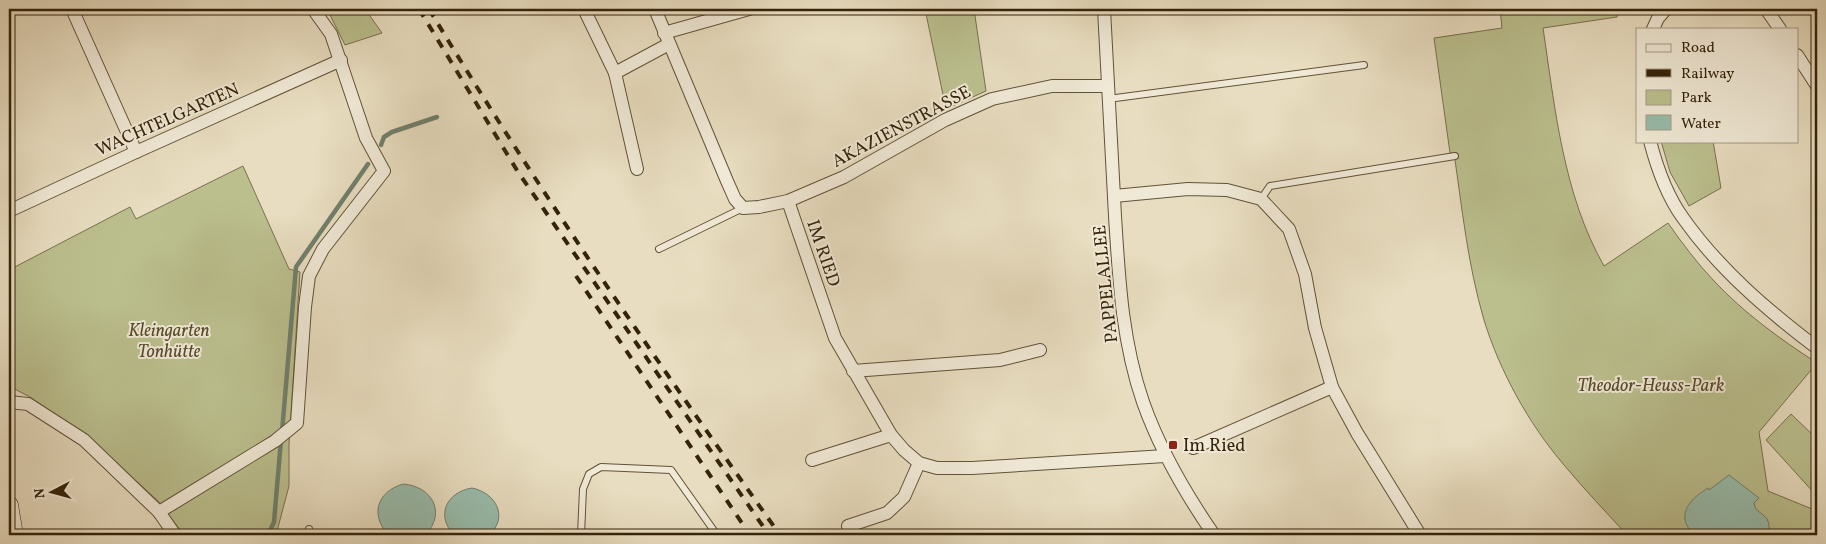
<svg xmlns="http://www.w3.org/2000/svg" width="1826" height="544" font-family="Vollkorn,serif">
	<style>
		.green { fill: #bbbf8e; stroke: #78714c }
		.water { fill: #98bdad; stroke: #707f6c }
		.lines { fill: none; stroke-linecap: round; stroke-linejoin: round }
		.stream { stroke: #707f6c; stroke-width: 4.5 }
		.lane-casing { stroke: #615238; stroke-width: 8 }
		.street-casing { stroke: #615238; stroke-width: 14 }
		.secondary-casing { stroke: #34230a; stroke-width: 19 }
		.lane { stroke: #f0e9d6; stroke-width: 6 }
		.street { stroke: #f0e9d6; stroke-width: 12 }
		.secondary { stroke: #f0e9d6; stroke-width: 18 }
		.rail { stroke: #34230a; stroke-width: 4; stroke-dasharray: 9 9; stroke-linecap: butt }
		.poi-dot { fill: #8f2418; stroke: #f0e9d6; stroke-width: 2 }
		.labels { text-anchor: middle; stroke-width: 4; stroke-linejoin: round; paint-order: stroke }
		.street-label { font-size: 18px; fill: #34230a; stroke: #f0e9d6 }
		.park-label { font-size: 18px; font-style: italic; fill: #564a2b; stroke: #f0e9d6 }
		.poi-label { font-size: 18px; fill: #34230a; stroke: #f0e9d6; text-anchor: start }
	</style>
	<rect width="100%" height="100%" fill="#e8ddc0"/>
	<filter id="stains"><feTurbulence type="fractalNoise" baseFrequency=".004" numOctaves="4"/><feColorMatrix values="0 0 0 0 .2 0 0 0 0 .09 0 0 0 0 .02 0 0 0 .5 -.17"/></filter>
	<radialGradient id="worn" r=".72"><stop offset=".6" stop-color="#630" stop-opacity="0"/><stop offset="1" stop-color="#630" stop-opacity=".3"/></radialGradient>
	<g class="green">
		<polygon points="327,9 365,9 382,33 345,45"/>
		<polygon points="925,9 974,9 986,91 946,109"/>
		<path d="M1500 9H1620L1617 17 1543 28C1555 108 1563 194 1604 266L1668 223C1682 243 1697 263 1714 281 1744 313 1780 339 1817 363L1759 432 1768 491 1817 511V535H1627C1606 512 1584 489 1564 465 1529 424 1500 372 1484 320 1468 266 1462 208 1454 153H1450L1434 38 1502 28Z"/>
		<polygon points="1661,141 1713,141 1721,188 1689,206 1670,172"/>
		<polygon points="243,166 289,269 300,272 289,444 289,486 276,535 184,535 158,501 88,437 30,397 9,386 9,270 130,207 136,219"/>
		<polygon points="1791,414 1817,439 1817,492 1815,494 1766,440"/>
	</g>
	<g class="water">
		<path d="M1729 475 1759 498 1754 503C1755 512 1762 512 1767 519 1770 523 1768 530 1771 535H1692C1690 530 1686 525 1685 520 1683 505 1697 495 1708 488L1709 490Z"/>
		<path d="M403 484C432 486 447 513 425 535H388C370 514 377 492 403 484Z"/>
		<path d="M472 488C496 493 509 517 489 535H454C435 515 447 492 472 488Z"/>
	</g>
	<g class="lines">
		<g class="stream">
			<polyline points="381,145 384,137 392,132 437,117"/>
			<polyline points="282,432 296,267 368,164"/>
			<polyline points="268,535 274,522 281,440"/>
		</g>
		<g class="lane-casing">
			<g id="lane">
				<polyline points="1108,99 1364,65"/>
				<polyline points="1261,199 1270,186 1455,156"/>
				<polyline points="659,249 743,208"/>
				<polyline points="309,535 309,529"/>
				<polyline points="581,535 583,489 589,474 601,467 671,470 717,535"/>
			</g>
		</g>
		<g class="street-casing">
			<g id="street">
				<polyline points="72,9 136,152"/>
				<polyline points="584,9 615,73 637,169"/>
				<polyline points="655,9 727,181 735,199 743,208 759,207 788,201 844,177 945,120 992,99 1052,86 1107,86"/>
				<path d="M1104 9C1108 78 1111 147 1115 216 1119 280 1122 341 1143 402 1160 450 1185 493 1214 535"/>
				<polyline points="1766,9 1780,29"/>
				<polyline points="1653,29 1658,18 1666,9"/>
				<polyline points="664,33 749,9"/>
				<polyline points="1797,55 1817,86"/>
				<polyline points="615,73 669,44"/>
				<path d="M1650 141C1657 168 1667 196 1683 218 1719 269 1768 311 1817 348"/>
				<polyline points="1114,196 1188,189 1227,190 1261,199 1289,229 1305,274 1315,328 1332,387 1357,433 1420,535"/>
				<polyline points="788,201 835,338 891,435 904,450 919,463 937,468 972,468 1165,456"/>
				<polyline points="9,211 136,152 341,60"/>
				<polyline points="853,371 1000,360 1040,350"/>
				<polyline points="9,402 28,404 84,440 159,512 175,535"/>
				<polyline points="1193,448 1332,387"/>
				<polyline points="812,460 891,435"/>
				<polyline points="159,512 275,441 297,423 305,307 309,276 323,249 384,171 366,138 331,34 313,9"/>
				<polyline points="848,526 887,513 904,497 919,463"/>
			</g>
		</g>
		<g class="secondary-casing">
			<polyline id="secondary" points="9,505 14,535"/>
		</g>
		<use href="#lane" class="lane"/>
		<use href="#street" class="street"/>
		<use href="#secondary" class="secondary"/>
		<g class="rail">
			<polyline points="419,9 518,172 769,535"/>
			<path d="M429 9C538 190 658 363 780 535"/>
			<polyline points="576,276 750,535"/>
		</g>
	</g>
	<rect class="poi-dot" x="1168" y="440" width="10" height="10" rx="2.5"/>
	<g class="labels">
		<g class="street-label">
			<text transform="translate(167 119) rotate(-24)" y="6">WACHTELGARTEN</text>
			<text transform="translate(901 126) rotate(-28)" y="6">AKAZIENSTRASSE</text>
			<text transform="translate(824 253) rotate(71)" y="6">IM RIED</text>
			<text transform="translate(1105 284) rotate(-96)" y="6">PAPPELALLEE</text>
		</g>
		<g class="park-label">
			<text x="169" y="336">Kleingarten<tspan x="169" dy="21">Tonhütte</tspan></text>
			<text x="1651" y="391">Theodor-Heuss-Park</text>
		</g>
		<g class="poi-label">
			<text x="1183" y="451">Im Ried</text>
		</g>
	</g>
	<rect width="1826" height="544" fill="none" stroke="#e8ddc0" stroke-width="30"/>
	<rect x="10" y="10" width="1806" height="524" fill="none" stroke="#34230a" stroke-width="2.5"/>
	<rect x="15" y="15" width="1796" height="514" fill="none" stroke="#34230a"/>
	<rect x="1636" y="28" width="162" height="115" fill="#f0e9d6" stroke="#a59a84"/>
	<rect x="1646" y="44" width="25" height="8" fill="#f0e9d6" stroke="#a59a84"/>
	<text x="1681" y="52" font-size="15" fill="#34230a">Road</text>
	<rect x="1646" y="69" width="25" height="8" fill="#34230a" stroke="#a59a84"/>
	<text x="1681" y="78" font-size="15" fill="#34230a">Railway</text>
	<rect x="1646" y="90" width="25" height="15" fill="#bbbf8e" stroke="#a59a84"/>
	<text x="1681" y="102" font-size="15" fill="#34230a">Park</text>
	<rect x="1646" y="115" width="25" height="15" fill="#98bdad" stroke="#a59a84"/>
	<text x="1681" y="128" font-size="15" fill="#34230a">Water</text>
	<g transform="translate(52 492) rotate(264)" stroke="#f0e9d6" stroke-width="4" paint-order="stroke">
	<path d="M0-4L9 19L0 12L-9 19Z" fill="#34230a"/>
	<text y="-8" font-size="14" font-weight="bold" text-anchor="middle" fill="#34230a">N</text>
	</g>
	<rect width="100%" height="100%" filter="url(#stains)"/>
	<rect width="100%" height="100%" fill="url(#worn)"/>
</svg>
